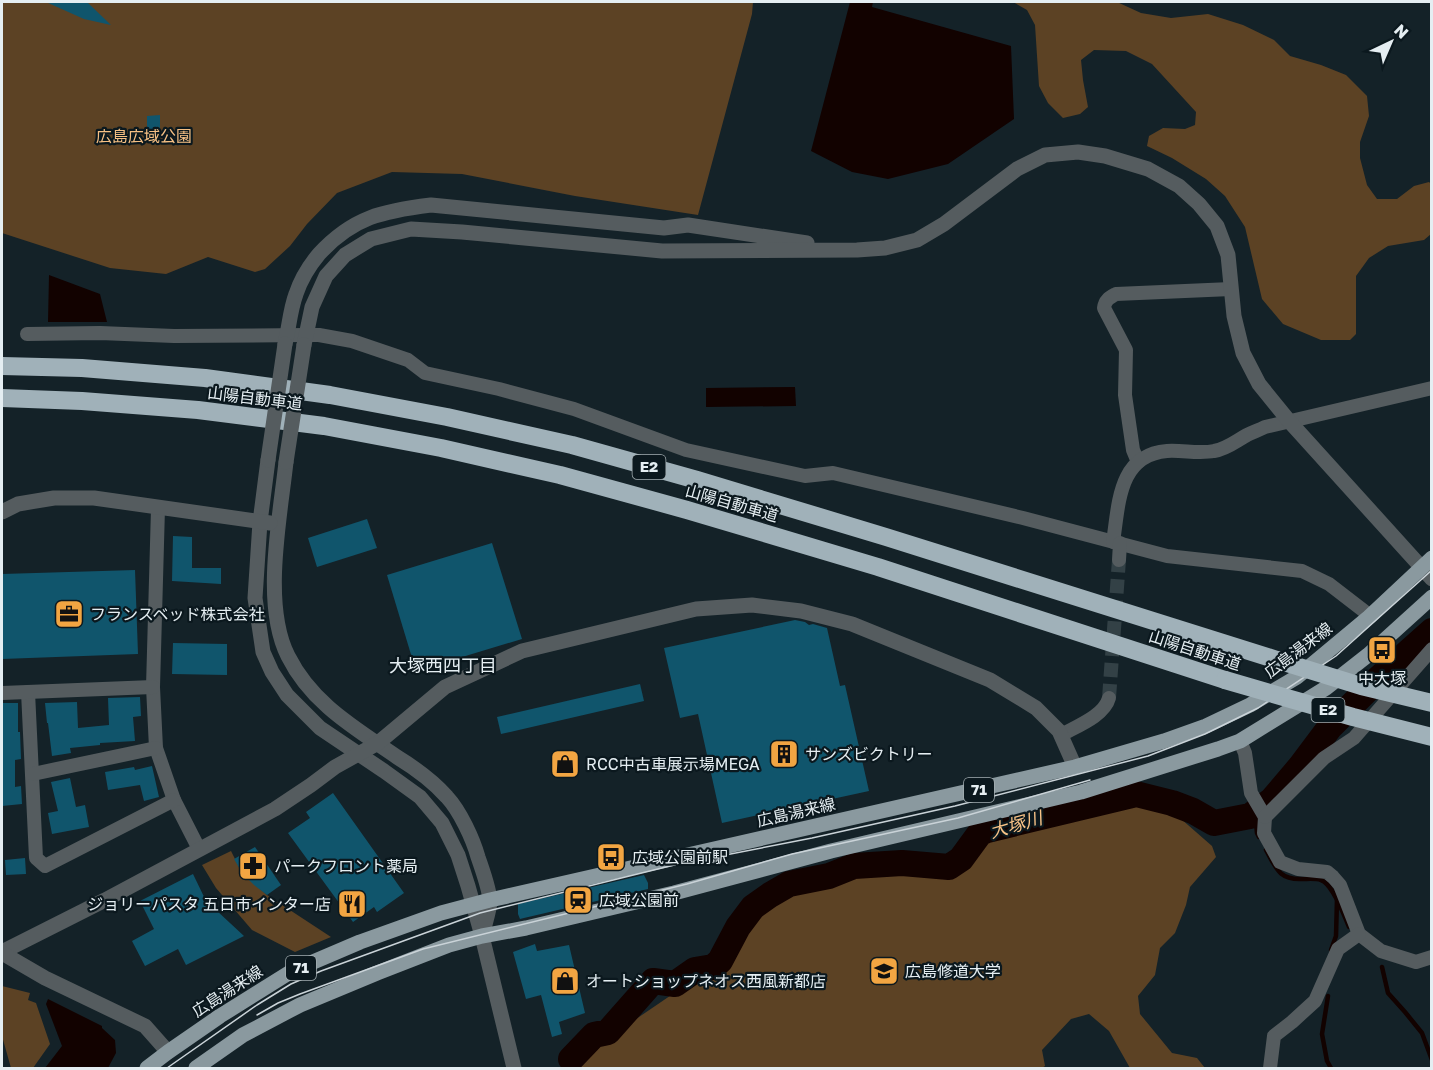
<svg xmlns="http://www.w3.org/2000/svg" width="1433" height="1070" font-family="'Golos Text','Noto Sans JP',sans-serif">
	<style>
		.green { fill: #5c4224 }
		.water { fill: #120200 }
		.lines { fill: none; stroke-linecap: round; stroke-linejoin: round }
		.stream { stroke: #120200; stroke-width: 4.5 }
		.river { stroke: #120200; stroke-width: 26 }
		.building { fill: #10556c }
		.minor-tunnel { stroke: #334146; stroke-width: 14; stroke-dasharray: 14 7; stroke-linecap: butt }
		.minor { stroke: #555c5f; stroke-width: 14 }
		.tertiary { stroke: #555c5f; stroke-width: 15 }
		.primary { stroke: #8a999f; stroke-width: 15 }
		.motorway { stroke: #a0b1b9; stroke-width: 18 }
		.tram { stroke: #cad3d8; stroke-width: 1.5 }
		.tertiary-bridge { stroke: #555c5f; stroke-width: 15 }
		.motorway-bridge { stroke: #a0b1b9; stroke-width: 18 }
		.labels { text-anchor: middle; stroke-width: 4.5; stroke-linejoin: round; paint-order: stroke }
		.shield { fill: #0b181e; stroke: #a4aeb2; stroke-width: 1.5 }
		.shield-label { font-size: 15px; font-weight: bold; fill: #e5eef2 }
		.park-label { font-size: 16px; fill: #f6c084; stroke: #0b181e }
		.street-label { font-size: 16px; fill: #e5eef2; stroke: #0b181e }
		.poi-label { font-size: 16px; fill: #e5eef2; stroke: #0b181e; text-anchor: start }
		.neighbourhood-label { font-size: 18px; fill: #e5eef2; stroke: #0b181e }
		.water-label { font-size: 18px; font-style: italic; fill: #f9c387; stroke: #0b181e }
	</style>
	<rect width="100%" height="100%" fill="#142228"/>
	<g class="green">
		<polygon points="2,2 753,2 752,14 698,215 575,196 462,174 392,172 337,193 307,224 290,246 265,269 255,272 208,257 166,274 110,268 2,233"/>
		<polygon points="1013,2 1117,2 1141,13 1171,18 1208,14 1243,25 1274,40 1290,56 1321,65 1346,75 1367,96 1369,116 1360,142 1360,158 1367,185 1377,199 1397,199 1414,186 1429,182 1431,184 1431,234 1424,240 1388,246 1369,258 1356,276 1356,334 1350,340 1321,340 1283,324 1262,299 1245,227 1225,196 1206,179 1172,158 1147,146 1149,136 1163,128 1185,129 1195,125 1196,112 1152,64 1126,51 1094,50 1081,60 1083,80 1088,107 1080,114 1063,118 1048,103 1039,86 1035,25 1027,10"/>
		<polygon points="1149,804 1180,818 1212,846 1216,857 1190,887 1186,905 1175,933 1160,948 1155,975 1138,996 1140,1014 1172,1053 1197,1058 1205,1068 1130,1068 1109,1031 1089,1014 1071,1019 1042,1050 1045,1066 1042,1068 564,1068 574,1062 596,1039 614,1034 686,985 723,964 739,934 762,906 795,889 835,881 873,869 958,871 988,835 1070,815"/>
		<polygon points="231,851 242,873 267,895 331,937 295,952 252,930 216,888 202,865"/>
		<polygon points="2,986 30,993 28,1000 36,1003 50,1044 33,1068 11,1068 2,1036"/>
	</g>
	<g class="water">
		<polygon points="850,2 873,2 872,7 1011,46 1014,119 948,164 888,179 852,172 811,151"/>
		<polygon points="49,275 100,294 107,322 48,322"/>
		<polygon points="795,387 796,406 706,407 706,388"/>
		<polygon points="48,999 102,1026 102,1028 115,1040 116,1053 108,1068 45,1068 62,1046 46,1004"/>
	</g>
	<g class="lines">
		<g class="stream">
			<polyline points="1255,813 1257,833 1259,837"/>
			<path d="M1266 850C1276 868 1279 880 1302 879 1308 879 1315 878 1321 880 1333 884 1344 915 1349 927"/>
			<polyline points="1331,950 1336,936 1337,899"/>
			<polyline points="1382,967 1388,993 1405,1012 1422,1033 1432,1060"/>
			<polyline points="1328,996 1322,1034 1327,1061 1331,1068"/>
		</g>
		<polyline class="river" points="571,1059 594,1035 608,1032 653,981 675,984 695,970 713,967 720,961 738,927 753,907 770,895 789,884 829,876 854,866 902,863 949,867 961,859 980,833 987,830 1136,794 1172,803 1193,811 1214,823 1250,816 1272,800 1300,767 1330,727 1377,680 1432,631"/>
	</g>
	<g class="building">
		<polygon points="46,2 87,2 111,25 84,19"/>
		<polygon points="160,115 160,131 147,131 147,116"/>
		<polygon points="367,519 377,548 317,567 308,538"/>
		<polygon points="173,536 192,537 192,568 221,568 221,584 172,581"/>
		<polygon points="492,543 522,639 416,671 387,575"/>
		<polygon points="135,570 138,654 2,659 2,574"/>
		<polygon points="795,620 805,622 809,625 813,624 827,628 840,686 845,685 869,791 722,823 698,714 680,718 664,648"/>
		<polygon points="173,643 227,644 227,675 172,674"/>
		<polygon points="640,684 644,701 501,734 497,717"/>
		<polygon points="140,697 141,716 133,717 135,741 100,743 100,745 70,748 71,753 52,756 48,723 47,723 45,703 77,702 78,728 109,725 108,698"/>
		<polygon points="2,703 18,703 18,732 20,732 21,759 15,760 15,787 21,786 22,804 2,806 2,765 3,765"/>
		<polygon points="152,766 159,797 144,801 140,785 108,790 105,772 134,767 135,770"/>
		<polygon points="70,778 76,807 85,805 89,827 52,834 48,813 58,811 51,782"/>
		<polygon points="333,793 404,893 377,912 374,907 353,922 288,833 310,818 306,812"/>
		<polygon points="255,847 281,885 267,895 254,885 242,873 234,859"/>
		<polygon points="25,858 26,874 6,875 5,860"/>
		<polygon points="193,874 207,903 211,901 216,910 244,936 186,965 178,949 145,966 132,941 154,929 140,901"/>
		<polygon points="644,875 648,883 648,889 524,918 520,919 518,914 518,904"/>
		<polygon points="535,944 537,951 569,945 585,1013 559,1022 562,1034 552,1037 541,995 526,999 513,952"/>
	</g>
	<g class="lines">
		<polyline class="minor-tunnel" points="1109,698 1119,560"/>
		<g class="minor">
			<polyline points="27,334 100,333 174,336 306,335 319,335 352,341 408,360 425,373 499,389 574,409 686,450 805,476 833,473 1023,518 1167,556 1302,571 1329,584 1364,611 1369,617"/>
			<path d="M1138 462 1133 450 1125 395 1126 350 1104 308C1105 300 1109 298 1116 294L1231 289"/>
			<polyline points="158,508 153,687 156,748 174,800 199,849"/>
			<path d="M1113 542C1119 504 1118 455 1167 451 1183 450 1199 454 1214 451 1227 449 1236 441 1247 435 1253 432 1259 430 1265 427L1432 388"/>
			<polyline points="1119,560 1120,543"/>
			<polyline points="28,692 36,858 45,866 174,800"/>
			<polyline points="2,693 153,687"/>
			<path d="M1061 735C1077 726 1104 716 1109 698"/>
			<polyline points="1240,741 1245,753 1251,793 1265,817 1264,833 1280,862 1298,869 1327,872 1333,877 1340,885 1359,934 1381,951 1416,962 1432,957"/>
			<polyline points="33,774 156,748"/>
			<polyline points="1265,817 1324,758 1354,738 1432,649"/>
			<polyline points="1270,1068 1274,1036 1292,1022 1315,1001 1338,949 1359,934"/>
		</g>
		<g class="tertiary">
			<path d="M285 344C289 328 290 310 296 294 301 279 309 266 319 254 353 217 383 211 431 205L664 228 688 225 807 243"/>
			<polyline points="304,345 312,307 326,276 345,255 371,239 411,229 462,232 662,251 857,250 885,248 917,240 944,224 1017,169 1045,155 1078,152 1105,156 1148,169 1179,186 1199,204 1217,226 1228,255 1234,316 1243,353 1259,384 1289,421 1432,579"/>
			<polyline points="268,460 260,522 255,598 263,652 272,672 287,695 320,728 384,771 420,797 442,823 458,855 468,886 482,936 514,1068"/>
			<path d="M286 462C280 518 262 605 288 656 312 704 355 728 397 757 415 768 433 781 447 797 460 811 473 839 478 857 482 869 490 890 490 902 489 912 485 923 483 933"/>
			<polyline points="2,512 18,504 54,498 94,498 270,523"/>
			<polyline points="2,952 105,900 275,809 311,785 335,767 378,743 445,687 522,651 696,609 752,605 801,611 852,624 990,680 1036,708 1059,731 1075,767"/>
			<polyline points="2,953 45,978 145,1026 168,1052"/>
		</g>
		<g class="primary">
			<polyline points="147,1068 168,1052 220,1016 292,971 360,942 441,913 490,900 1075,767 1164,741 1206,726 1250,705 1297,677 1369,617 1432,558"/>
			<polyline points="196,1068 243,1035 300,1005 377,973 449,945 482,936 526,928 674,893 831,851 1081,792 1218,749 1240,741 1326,688 1368,655 1432,597"/>
		</g>
		<g class="motorway">
			<polyline points="2,366 82,368 205,378 330,395 447,417 572,445 697,480 886,537 1277,660"/>
			<polyline points="2,398 82,401 198,410 324,426 441,448 560,475 687,510 878,567 1225,680"/>
		</g>
		<g class="tram">
			<polyline points="257,1015 278,1003 300,994 423,949 687,884 792,854 958,818 1090,780"/>
			<polyline points="167,1068 257,1005 291,984 321,971 480,913 674,865 812,838 955,806 1148,756 1205,734 1258,708 1336,656 1432,570"/>
		</g>
		<g class="tertiary-bridge">
			<polyline points="268,460 285,344"/>
			<polyline points="286,462 304,345"/>
		</g>
		<g class="motorway-bridge">
			<polyline points="1277,660 1361,686 1432,703"/>
			<polyline points="1225,680 1353,717 1432,737"/>
		</g>
	</g>
	<defs>
		<g id="office-square" transform="scale(1.5)"><rect x="-9" y="-9" width="18" height="18" rx="4" fill="#f2a542" stroke="#0b181e"/><path d="M-6-3h4V-5.5h4V-3h4V5H-6ZM-1-4.5V-3h2v-1.5ZM-6 0V1H6V0Z" fill="#111"/></g>
		<g id="bus-square" transform="scale(1.5)"><rect x="-9" y="-9" width="18" height="18" rx="4" fill="#f2a542" stroke="#0b181e"/><path d="M-5-6H5V4H4V6H2V4H-2V6H-4V4H-5ZM-3.5-4V0h7V-4ZM-3.5 1.2v1.5H-2V1.2ZM2 1.2v1.5H3.5V1.2Z" fill="#111"/></g>
		<g id="building-square" transform="scale(1.5)"><rect x="-9" y="-9" width="18" height="18" rx="4" fill="#f2a542" stroke="#0b181e"/><path d="M-4-6H4V6H1V3H-1V6H-4ZM-2.5-4.3h1.7v1.8h-1.7ZM.8-4.3h1.7v1.8H.8ZM-2.5-1h1.7V.8h-1.7ZM.8-1h1.7V.8H.8Z" fill="#111"/></g>
		<g id="shop-square" transform="scale(1.5)"><rect x="-9" y="-9" width="18" height="18" rx="4" fill="#f2a542" stroke="#0b181e"/><path d="M-5-2.5h2.3a2.7 3.5 0 0 1 5.4 0H5L5.5 6h-11ZM-1.5-2.5h3a1.5 2.3 0 0 0-3 0Z" fill="#111"/></g>
		<g id="pharmacy-square" transform="scale(1.5)"><rect x="-9" y="-9" width="18" height="18" rx="4" fill="#f2a542" stroke="#0b181e"/><path d="M-2-6h4v4h4v4h-4v4h-4v-4h-4v-4h4Z" fill="#111"/></g>
		<g id="station-square" transform="scale(1.5)"><rect x="-9" y="-9" width="18" height="18" rx="4" fill="#f2a542" stroke="#0b181e"/><path d="M-3-6H3Q5-6 5-4V2Q5 4 3 4L4.5 6H3L1.5 4h-3L-3 6H-4.5L-3 4Q-5 4-5 2V-4Q-5-6-3-6ZM-3.5-4v3h7v-3ZM-3.5 1v1.5H-2V1ZM2 1v1.5H3.5V1Z" fill="#111"/></g>
		<g id="restaurant-square" transform="scale(1.5)"><rect x="-9" y="-9" width="18" height="18" rx="4" fill="#f2a542" stroke="#0b181e"/><path d="M-5-6h1v4h1v-4h1v4h1v-4h1v5L-1.5 .5V6h-2V.5L-5-1ZM5-6V6H3V1.5H1.5Q1.5-4 5-6Z" fill="#111"/></g>
		<g id="university-square" transform="scale(1.5)"><rect x="-9" y="-9" width="18" height="18" rx="4" fill="#f2a542" stroke="#0b181e"/><path d="M0-5L7-2L0 1L-7-2ZM-4 1L0 2.5L4 1V4Q0 6-4 4Z" fill="#111"/></g>
	</defs>
	<g fill-rule="evenodd">
		<use href="#office-square" x="69" y="614"/>
		<use href="#bus-square" x="1382" y="650"/>
		<use href="#building-square" x="784" y="754"/>
		<use href="#shop-square" x="565" y="764"/>
		<use href="#bus-square" x="611" y="857"/>
		<use href="#pharmacy-square" x="253" y="866"/>
		<use href="#station-square" x="578" y="900"/>
		<use href="#restaurant-square" x="352" y="904"/>
		<use href="#university-square" x="884" y="971"/>
		<use href="#shop-square" x="565" y="981"/>
	</g>
	<g class="labels">
		<g class="shield">
			<rect x="632.5" y="455" width="33" height="24" rx="4.5"/>
			<rect x="1311.5" y="698" width="33" height="24" rx="4.5"/>
			<rect x="964" y="778" width="30" height="24" rx="4.5"/>
			<rect x="286" y="956" width="30" height="24" rx="4.5"/>
		</g>
		<g class="shield-label">
			<text x="649" y="472">E2</text>
			<text x="1328" y="715">E2</text>
			<text x="979" y="795">71</text>
			<text x="301" y="973">71</text>
		</g>
		<g class="park-label">
			<text x="144" y="142">広島広域公園</text>
		</g>
		<g class="street-label">
			<text transform="translate(255 398) rotate(7)" y="6">山陽自動車道</text>
			<text transform="translate(732 503) rotate(16)" y="6">山陽自動車道</text>
			<text transform="translate(1195 650) rotate(18)" y="6">山陽自動車道</text>
			<text transform="translate(1298 650) rotate(-37)" y="6">広島湯来線</text>
			<text transform="translate(796 812) rotate(-13)" y="6">広島湯来線</text>
			<text transform="translate(227 991) rotate(-33)" y="6">広島湯来線</text>
		</g>
		<g class="poi-label">
			<text x="90" y="620">フランスベッド株式会社</text>
			<text x="1382" y="684" text-anchor="middle">中大塚</text>
			<text x="805" y="760">サンズビクトリー</text>
			<text x="586" y="770">RCC中古車展示場MEGA</text>
			<text x="632" y="863">広域公園前駅</text>
			<text x="274" y="872">パークフロント薬局</text>
			<text x="599" y="906">広域公園前</text>
			<text x="331" y="910" text-anchor="end">ジョリーパスタ 五日市インター店</text>
			<text x="905" y="977">広島修道大学</text>
			<text x="586" y="987">オートショップネオス西風新都店</text>
		</g>
		<g class="neighbourhood-label">
			<text x="443" y="672">大塚西四丁目</text>
		</g>
		<g class="water-label">
			<text transform="translate(1016 825) rotate(-16)" y="6">大塚川</text>
		</g>
	</g>
	<rect width="1433" height="1070" fill="none" stroke="#e5eef2" stroke-width="6"/>
	<g transform="translate(1391 42) rotate(44)" stroke="#0b181e" stroke-width="4.5" paint-order="stroke">
	<path d="M0-4.5L10 22L0 15L-10 22Z" fill="#e5eef2"/>
	<text y="-9" font-size="16" font-weight="bold" text-anchor="middle" fill="#e5eef2">N</text>
	</g>
</svg>
